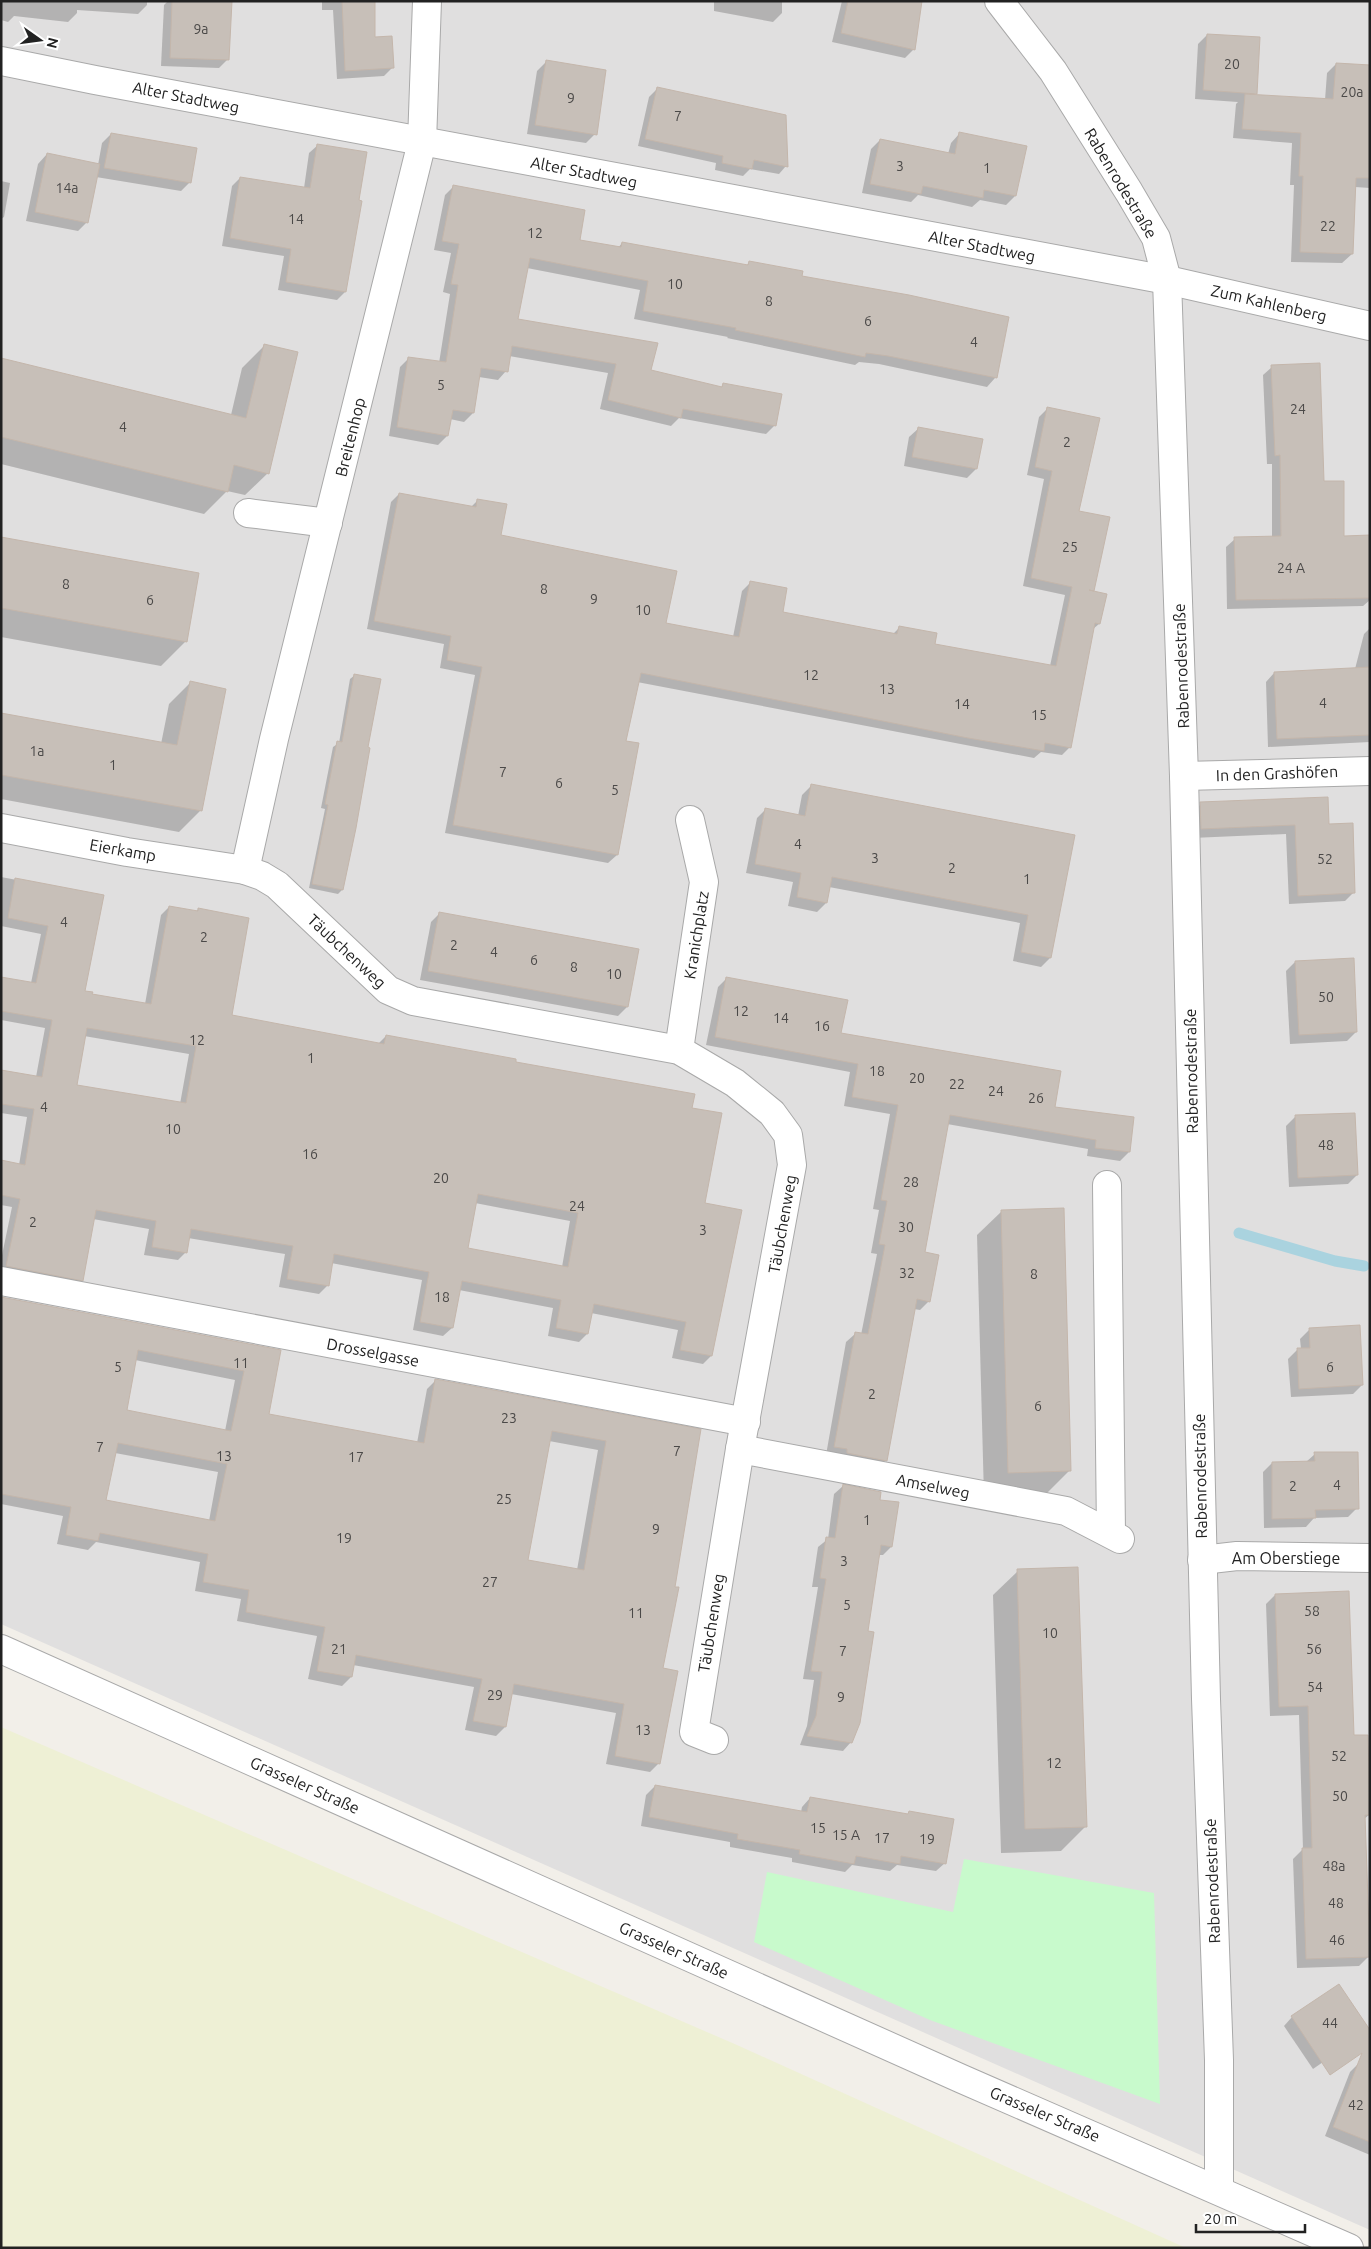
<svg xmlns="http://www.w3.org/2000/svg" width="1371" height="2249" font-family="Ubuntu,sans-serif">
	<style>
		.residential { fill: #e0dfdf }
		.farmland { fill: #eef0d5 }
		.park { fill: #c8facc }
		.shadow { fill: #0003; fill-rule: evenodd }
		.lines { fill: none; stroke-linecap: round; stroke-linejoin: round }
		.stream { stroke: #aad3df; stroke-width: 11 }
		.building { fill: #c7bfb8; stroke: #c4b6ab; fill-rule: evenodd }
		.minor-casing { stroke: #a9a9a9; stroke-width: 30 }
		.minor { stroke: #fff; stroke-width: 28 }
		.labels { text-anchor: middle; stroke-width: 4.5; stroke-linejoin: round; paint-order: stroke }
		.number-label { font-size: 14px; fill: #4b4948 }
		.street-label { font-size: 16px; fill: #222; stroke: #fff }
	</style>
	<rect width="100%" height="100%" fill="#f2efe9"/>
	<polygon class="residential" points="1,1 1370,1 1370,2230 1,1624"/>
	<polygon class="farmland" points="1,1727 737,2045 1186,2248 1,2248"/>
	<polygon class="park" points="964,1859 1154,1893 1160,2104 930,2020 754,1942 767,1872 953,1912"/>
	<g class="shadow">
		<polygon points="1,1 147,1 147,5 138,14 77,10 77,13 68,22 14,16 8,22 1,20"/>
		<polygon points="168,1 231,1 228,59 219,68 161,66 164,5"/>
		<polygon points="322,1 374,1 373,38 392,68 384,76 337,79 333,10 322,10"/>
		<polygon points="714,1 782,1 782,13 773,22 714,11"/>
		<polygon points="842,1 921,1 914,49 905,58 832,42"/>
		<polygon points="1207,35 1255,93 1253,95 1325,100 1327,73 1336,64 1370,66 1370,188 1355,187 1352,254 1342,263 1291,262 1294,185 1290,185 1292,143 1233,138 1236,104 1238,102 1195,99 1198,44"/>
		<polygon points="546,62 595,134 586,143 527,134 537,71"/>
		<polygon points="657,89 786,166 779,174 750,169 743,176 715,170 716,163 638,146 649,97"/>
		<polygon points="960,133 1015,196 1006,205 980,200 972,207 918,195 911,202 862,193 871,149 880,140 948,154 951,143"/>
		<polygon points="111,134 190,182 181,191 96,177 87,222 78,231 26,221 38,164 47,154 98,165 102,143"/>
		<polygon points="318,145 345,292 337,300 278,290 284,256 222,246 232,186 240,178 304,188 309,153"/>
		<polygon points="1,181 10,183 4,217 1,219"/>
		<polygon points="454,186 579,241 618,248 622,243 746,266 750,262 801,277 1008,318 995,378 987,387 879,364 859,362 855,365 727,338 728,337 634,319 640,290 527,268 517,320 650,371 720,388 724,385 775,425 766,434 679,418 671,426 600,409 608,373 509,356 506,371 498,380 479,377 473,413 464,422 450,419 447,436 438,445 389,436 400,367 409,358 439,363 450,294 443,292 451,253 434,250 445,195"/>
		<polygon points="264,346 268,473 245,495 227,491 204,514 1,464 1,359 231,415 242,368"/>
		<polygon points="1272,367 1323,482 1342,537 1370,536 1370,600 1363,606 1227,609 1226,547 1235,539 1272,538 1272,464 1267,464 1263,375"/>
		<polygon points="1048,408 1078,512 1099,624 1093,629 1070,747 1062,755 1041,752 1034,758 637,682 624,742 637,744 617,855 608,863 445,833 475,675 440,668 444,644 367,629 391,502 399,494 471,507 478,500 500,536 665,624 733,637 742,591 750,583 782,613 893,634 899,628 933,645 1050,666 1065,595 1023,586 1044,479 1027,475 1039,417"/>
		<polygon points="919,428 976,469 967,478 904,466 909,437"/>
		<polygon points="1,537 186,641 161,666 1,637"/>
		<polygon points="1370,628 1370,742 1268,747 1266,682 1274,673 1355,669 1364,634"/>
		<polygon points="355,675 342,890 338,894 309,888 325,809 321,808 333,747 339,743 350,679"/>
		<polygon points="190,683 225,690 200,811 179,832 1,799 1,714 161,744 169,704"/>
		<polygon points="811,786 1073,836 1050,958 1041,967 1013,961 1020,923 829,887 826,903 817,912 788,906 793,882 746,873 757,818 766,809 798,816 802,795"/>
		<polygon points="1201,804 1328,825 1354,892 1345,901 1289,904 1286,834 1192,838 1192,813"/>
		<path d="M1 877 103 896 84 992 91 996 145 1004 161 915 169 907 196 912 198 909 230 1016 378 1044 386 1036 514 1063 690 1109 704 1204 711 1356 703 1364 672 1358 678 1330 591 1313 587 1334 579 1342 548 1336 553 1308 459 1290 452 1328 443 1336 413 1330 422 1280 331 1263 327 1286 319 1294 279 1287 285 1254 188 1238 186 1252 178 1260 144 1255 149 1229 93 1219 82 1280 73 1288 1 1275V1260L12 1207 1 1205V1162L19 1165 27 1117 1 1113V1071L36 1077 45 1028 1 1020V978L31 983 41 934 1 926ZM84 1036 189 1054 180 1104 76 1086ZM475 1203 570 1221 562 1267 466 1249Z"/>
		<polygon points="440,913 627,1007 618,1016 420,980 431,922"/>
		<polygon points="1295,962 1356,1032 1347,1041 1290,1044 1286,971"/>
		<polygon points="727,978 840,1034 1054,1108 1129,1152 1120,1161 1087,1156 1088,1149 947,1124 923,1253 929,1301 920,1310 914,1309 886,1460 877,1469 826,1455 846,1342 855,1334 861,1335 877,1254 871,1253 879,1210 873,1209 890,1114 844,1106 850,1072 706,1045 718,987"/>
		<polygon points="1295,1117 1357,1175 1348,1184 1289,1187 1286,1126"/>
		<polygon points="1002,1211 1070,1470 1045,1495 984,1497 977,1235"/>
		<path d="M1 1298 280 1351 267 1415 417 1443 427 1389 436 1380 700 1430 661 1669 659 1763 650 1772 606 1764 616 1713 511 1694 505 1727 496 1736 465 1730 474 1687 353 1665 351 1677 342 1686 308 1679 317 1636 237 1621 241 1599 195 1591 200 1562 96 1542 88 1550 57 1544 63 1516 1 1504ZM135 1360 235 1380 225 1431 125 1411ZM549 1441 598 1450 577 1570 526 1561ZM115 1453 218 1472 209 1521 105 1501Z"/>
		<polygon points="1309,1330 1362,1385 1353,1394 1291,1397 1288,1359 1297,1350 1301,1349 1300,1339"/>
		<polygon points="1315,1454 1357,1508 1348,1517 1314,1518 1306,1527 1264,1528 1263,1472 1272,1463 1306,1462"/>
		<polygon points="843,1486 878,1501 891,1547 883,1555 878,1555 851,1742 843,1751 800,1745 807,1726 814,1680 803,1679 818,1587 812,1587 818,1547 828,1539 834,1494"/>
		<polygon points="1018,1571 1086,1826 1061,1851 1001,1853 993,1595"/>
		<polygon points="1275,1595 1353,1737 1370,1814 1363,1820 1368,1957 1359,1966 1297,1968 1293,1859 1303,1849 1299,1715 1270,1716 1266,1604"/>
		<polygon points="655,1786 801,1812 802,1807 810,1798 945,1863 936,1871 897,1865 890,1871 852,1865 845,1872 792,1862 792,1858 730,1847 730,1842 641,1826 646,1795"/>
		<polygon points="1338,1986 1359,2037 1313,2069 1284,2026 1292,2017"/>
		<polygon points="1359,2063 1370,2067 1370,2155 1325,2136 1350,2072"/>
	</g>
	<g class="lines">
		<polyline class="stream" points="1239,1233 1335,1261 1364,1266"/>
	</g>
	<g class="building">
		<polygon points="172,1 232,1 229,60 170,58"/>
		<polygon points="342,1 375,1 375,37 392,36 394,68 345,71"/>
		<polygon points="848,1 922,1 915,50 841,33"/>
		<polygon points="1207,34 1260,37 1257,94 1203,90"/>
		<polygon points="546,60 606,70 597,135 535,125"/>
		<polygon points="1336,63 1370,65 1370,178 1356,178 1353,254 1300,252 1303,176 1299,176 1301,133 1242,129 1245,94 1333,99"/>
		<polygon points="657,87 786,115 788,167 754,160 752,169 722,163 723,156 645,139"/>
		<polygon points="959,132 1027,146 1016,196 984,190 983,198 923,186 921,194 870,184 880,139 955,154"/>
		<polygon points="111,133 197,148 191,183 104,168"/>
		<polygon points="317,144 367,152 359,200 362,201 346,292 286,282 291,249 230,238 240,177 310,188"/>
		<polygon points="47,153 100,164 88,223 35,212"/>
		<polygon points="453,185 585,210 580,240 621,247 622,242 748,265 749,261 803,271 802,276 909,295 1009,317 997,378 888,356 866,353 865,357 735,330 736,328 643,311 648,281 530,258 518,319 658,343 651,370 722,387 723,383 782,394 776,426 683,409 681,418 608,400 616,364 512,346 508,372 481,368 474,413 453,410 448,436 397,427 408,357 446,362 458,285 451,284 459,244 442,241"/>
		<polygon points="264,344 298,352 269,474 234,465 228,492 1,437 1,358 246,418"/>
		<polygon points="1320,363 1324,481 1344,481 1344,536 1370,535 1370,598 1236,600 1234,537 1281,536 1280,455 1275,456 1271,365"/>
		<polygon points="1047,407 1100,418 1079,511 1110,517 1094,591 1089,590 1107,594 1100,624 1095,623 1071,748 1045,743 1044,751 968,738 641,673 626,741 639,743 618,855 453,825 482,667 447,660 451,636 374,621 399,493 476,507 477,499 507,504 501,535 677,571 666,623 739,637 750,581 787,588 783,612 897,634 899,626 937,633 935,644 1056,666 1072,587 1031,578 1052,471 1035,467"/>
		<polygon points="918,427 983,439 977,469 912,457"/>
		<polygon points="1,537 199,573 187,642 1,608"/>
		<polygon points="1370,667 1370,735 1277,739 1274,672"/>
		<polygon points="354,674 381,679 368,747 370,748 356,828 343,890 312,884 328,805 325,804 337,741 342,742"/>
		<polygon points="190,681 226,689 202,811 1,775 1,713 177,745"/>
		<polygon points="811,784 1075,835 1051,958 1021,952 1028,915 832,877 827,903 797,897 801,873 755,864 765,808 805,816"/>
		<polygon points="1328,797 1329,824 1353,823 1355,893 1298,896 1295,825 1201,829 1200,802"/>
		<path d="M15 878 104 895 85 991 93 992 92 994 151 1004 169 906 198 911V908L249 918 232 1015 384 1044 386 1035 516 1059V1062L695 1094 692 1108 722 1113 705 1203 742 1210 712 1356 680 1350 686 1322 594 1304 588 1334 556 1328 561 1300 462 1281 453 1328 420 1322 429 1272 334 1254 329 1286 287 1279 293 1246 191 1229 187 1253 152 1247 156 1221 96 1210 83 1281 6 1266 20 1199 1 1195V1160L25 1165 34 1109 1 1104V1070L42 1077 52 1020 1 1011V977L36 983 48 926 8 918ZM87 1028 196 1046 186 1103 77 1085ZM478 1194 578 1213 568 1267 468 1248Z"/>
		<polygon points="439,912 639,949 628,1007 428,971"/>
		<polygon points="1354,958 1357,1032 1299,1035 1295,961"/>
		<polygon points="726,977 848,1000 841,1033 1061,1071 1055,1107 1134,1117 1130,1152 1095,1148 1096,1140 950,1115 925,1252 939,1255 930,1302 917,1299 887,1461 847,1453 847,1449 834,1447 855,1332 868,1334 885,1245 879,1244 887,1201 881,1200 898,1105 852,1097 858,1064 715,1037"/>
		<polygon points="1355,1113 1358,1175 1298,1178 1295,1115"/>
		<polygon points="1064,1208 1071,1471 1008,1473 1001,1210"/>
		<path d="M1 1297 281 1350 269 1414 424 1443 435 1379 701 1429 675 1587H679L663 1668 678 1671 660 1764 615 1756 624 1704 514 1684 506 1727 473 1721 482 1679 356 1655 352 1677 317 1671 325 1627 246 1612 249 1590 203 1582 208 1554 100 1533 98 1541 66 1535 71 1507 1 1494ZM138 1350 244 1371 231 1431 127 1410ZM552 1431 606 1441 584 1570 528 1560ZM118 1443 227 1464 215 1521 106 1500Z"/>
		<polygon points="1360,1325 1363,1385 1299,1389 1297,1348 1310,1348 1309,1328"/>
		<polygon points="1314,1452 1358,1452 1359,1509 1315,1510 1316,1518 1272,1519 1272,1462 1315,1461"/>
		<polygon points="843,1484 881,1492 880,1500 899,1502 892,1547 881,1545 868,1631 874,1632 860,1723 852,1743 807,1736 816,1716 822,1672 811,1671 826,1579 820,1578 826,1537 835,1538"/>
		<polygon points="1078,1567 1087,1827 1025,1829 1017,1569"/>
		<polygon points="1349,1591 1354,1735 1368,1735 1370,1815 1365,1815 1370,1957 1306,1959 1302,1848 1312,1848 1308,1706 1279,1707 1275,1594"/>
		<polygon points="655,1785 807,1812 810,1797 908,1814 909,1811 954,1819 946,1864 901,1856 900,1864 856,1856 854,1864 799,1854 800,1850 737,1839 738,1834 649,1817"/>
		<polygon points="1339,1984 1370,2030 1370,2142 1333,2127 1362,2053 1330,2075 1291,2016"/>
	</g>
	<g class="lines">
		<g class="minor-casing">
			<g id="minor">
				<polyline points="999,1 1053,71 1129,192 1156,238 1167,280 1184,776 1206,1699 1219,2060 1219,2189"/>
				<polyline points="1,61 95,80 1167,280 1370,326"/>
				<polyline points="248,513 328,523"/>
				<polyline points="1184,776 1370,771"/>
				<polyline points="1,828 127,852 245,870 262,876 277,885 388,990 413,1001 679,1050 735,1083 772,1113 788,1135 792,1165 740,1449 694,1732 714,1740"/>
				<polyline points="245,870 274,739 422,142 427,1"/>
				<polyline points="679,1050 704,882 690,820"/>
				<polyline points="1107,1185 1111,1533"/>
				<polyline points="1,1281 746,1422"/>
				<polyline points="740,1449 1066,1511 1120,1539"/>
				<polyline points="1202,1560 1237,1556 1370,1558"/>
				<polyline points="1,1649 962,2079 1349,2248"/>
			</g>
		</g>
		<use href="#minor" class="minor"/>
	</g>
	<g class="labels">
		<g class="number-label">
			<text x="201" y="34">9a</text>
			<text x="1232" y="69">20</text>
			<text x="1352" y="97">20a</text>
			<text x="571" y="103">9</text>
			<text x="678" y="121">7</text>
			<text x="900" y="171">3</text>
			<text x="987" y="173">1</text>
			<text x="67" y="193">14a</text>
			<text x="296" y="224">14</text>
			<text x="1328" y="231">22</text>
			<text x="535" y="238">12</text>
			<text x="675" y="289">10</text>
			<text x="769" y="306">8</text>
			<text x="868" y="326">6</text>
			<text x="974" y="347">4</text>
			<text x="441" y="390">5</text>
			<text x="1298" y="414">24</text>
			<text x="123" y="432">4</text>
			<text x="1067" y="447">2</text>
			<text x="1070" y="552">25</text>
			<text x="1291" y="573">24 A</text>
			<text x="66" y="589">8</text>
			<text x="544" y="594">8</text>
			<text x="594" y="604">9</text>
			<text x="150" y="605">6</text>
			<text x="643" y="615">10</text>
			<text x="811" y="680">12</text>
			<text x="887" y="694">13</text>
			<text x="1323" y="708">4</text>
			<text x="962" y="709">14</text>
			<text x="1039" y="720">15</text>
			<text x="37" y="756">1a</text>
			<text x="113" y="770">1</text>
			<text x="503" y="777">7</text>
			<text x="559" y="788">6</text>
			<text x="615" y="795">5</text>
			<text x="798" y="849">4</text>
			<text x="875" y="863">3</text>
			<text x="1325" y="864">52</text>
			<text x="952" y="873">2</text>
			<text x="1027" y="884">1</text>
			<text x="64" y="927">4</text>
			<text x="204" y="942">2</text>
			<text x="454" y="950">2</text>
			<text x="494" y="957">4</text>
			<text x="534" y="965">6</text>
			<text x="574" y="972">8</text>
			<text x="614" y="979">10</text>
			<text x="1326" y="1002">50</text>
			<text x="741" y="1016">12</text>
			<text x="781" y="1023">14</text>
			<text x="822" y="1031">16</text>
			<text x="197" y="1045">12</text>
			<text x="311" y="1063">1</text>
			<text x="877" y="1076">18</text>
			<text x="917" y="1083">20</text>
			<text x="957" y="1089">22</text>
			<text x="996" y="1096">24</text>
			<text x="1036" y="1103">26</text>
			<text x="44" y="1112">4</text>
			<text x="173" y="1134">10</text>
			<text x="1326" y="1150">48</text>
			<text x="310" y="1159">16</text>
			<text x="441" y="1183">20</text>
			<text x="911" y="1187">28</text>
			<text x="577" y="1211">24</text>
			<text x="33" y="1227">2</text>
			<text x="906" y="1232">30</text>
			<text x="703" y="1235">3</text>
			<text x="907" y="1278">32</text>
			<text x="1034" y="1279">8</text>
			<text x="442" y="1302">18</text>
			<text x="241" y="1368">11</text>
			<text x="118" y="1372">5</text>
			<text x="1330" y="1372">6</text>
			<text x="872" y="1399">2</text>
			<text x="1038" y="1411">6</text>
			<text x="509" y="1423">23</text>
			<text x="100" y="1452">7</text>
			<text x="677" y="1456">7</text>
			<text x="224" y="1461">13</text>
			<text x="356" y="1462">17</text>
			<text x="1337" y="1490">4</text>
			<text x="1293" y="1491">2</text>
			<text x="504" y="1504">25</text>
			<text x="867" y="1525">1</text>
			<text x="656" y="1534">9</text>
			<text x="344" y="1543">19</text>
			<text x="844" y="1566">3</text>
			<text x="490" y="1587">27</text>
			<text x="847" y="1610">5</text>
			<text x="1312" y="1616">58</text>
			<text x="636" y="1618">11</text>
			<text x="1050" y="1638">10</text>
			<text x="339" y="1654">21</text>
			<text x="1314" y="1654">56</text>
			<text x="843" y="1656">7</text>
			<text x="1315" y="1692">54</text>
			<text x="495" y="1700">29</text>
			<text x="841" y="1702">9</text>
			<text x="643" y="1735">13</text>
			<text x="1339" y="1761">52</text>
			<text x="1054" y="1768">12</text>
			<text x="1340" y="1801">50</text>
			<text x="818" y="1833">15</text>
			<text x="846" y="1840">15 A</text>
			<text x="882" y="1843">17</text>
			<text x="927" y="1844">19</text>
			<text x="1334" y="1871">48a</text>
			<text x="1336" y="1908">48</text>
			<text x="1337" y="1945">46</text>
			<text x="1330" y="2028">44</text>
			<text x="1356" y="2110">42</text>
		</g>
		<g class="street-label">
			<text transform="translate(186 97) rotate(11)" y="6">Alter Stadtweg</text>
			<text transform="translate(584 172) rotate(11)" y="6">Alter Stadtweg</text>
			<text transform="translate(1121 183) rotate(59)" y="6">Rabenrodestraße</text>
			<text transform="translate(982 246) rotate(11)" y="6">Alter Stadtweg</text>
			<text transform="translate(1269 303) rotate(13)" y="6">Zum Kahlenberg</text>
			<text transform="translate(350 437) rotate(-76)" y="6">Breitenhop</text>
			<text transform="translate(1181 666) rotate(-92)" y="6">Rabenrodestraße</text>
			<text transform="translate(1277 773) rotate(-2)" y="6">In den Grashöfen</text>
			<text transform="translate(123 850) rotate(10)" y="6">Eierkamp</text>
			<text transform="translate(696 935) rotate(-81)" y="6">Kranichplatz</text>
			<text transform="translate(347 951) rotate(43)" y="6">Täubchenweg</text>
			<text transform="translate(1191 1071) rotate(-91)" y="6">Rabenrodestraße</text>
			<text transform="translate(782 1224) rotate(-80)" y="6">Täubchenweg</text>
			<text transform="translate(373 1352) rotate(11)" y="6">Drosselgasse</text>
			<text transform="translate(1200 1476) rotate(-91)" y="6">Rabenrodestraße</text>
			<text transform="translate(933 1486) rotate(11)" y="6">Amselweg</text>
			<text x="1286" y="1564">Am Oberstiege</text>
			<text transform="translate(711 1623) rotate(-81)" y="6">Täubchenweg</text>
			<text transform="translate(305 1785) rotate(24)" y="6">Grasseler Straße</text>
			<text transform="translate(1212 1881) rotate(-92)" y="6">Rabenrodestraße</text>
			<text transform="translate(674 1950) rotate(24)" y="6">Grasseler Straße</text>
			<text transform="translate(1045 2114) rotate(23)" y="6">Grasseler Straße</text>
		</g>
	</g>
	<rect width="1371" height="2249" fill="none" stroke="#222222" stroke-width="5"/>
	<g transform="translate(40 40) rotate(104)" stroke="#ffffff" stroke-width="4" paint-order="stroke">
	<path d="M0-4L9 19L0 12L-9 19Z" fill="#222222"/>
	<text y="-8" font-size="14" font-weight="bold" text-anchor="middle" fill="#222222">N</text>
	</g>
	<path d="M1196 2224v8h109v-8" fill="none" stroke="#222222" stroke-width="2.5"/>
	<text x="1204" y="2224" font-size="15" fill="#222222" stroke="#ffffff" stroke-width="4" paint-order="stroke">20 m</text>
</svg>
